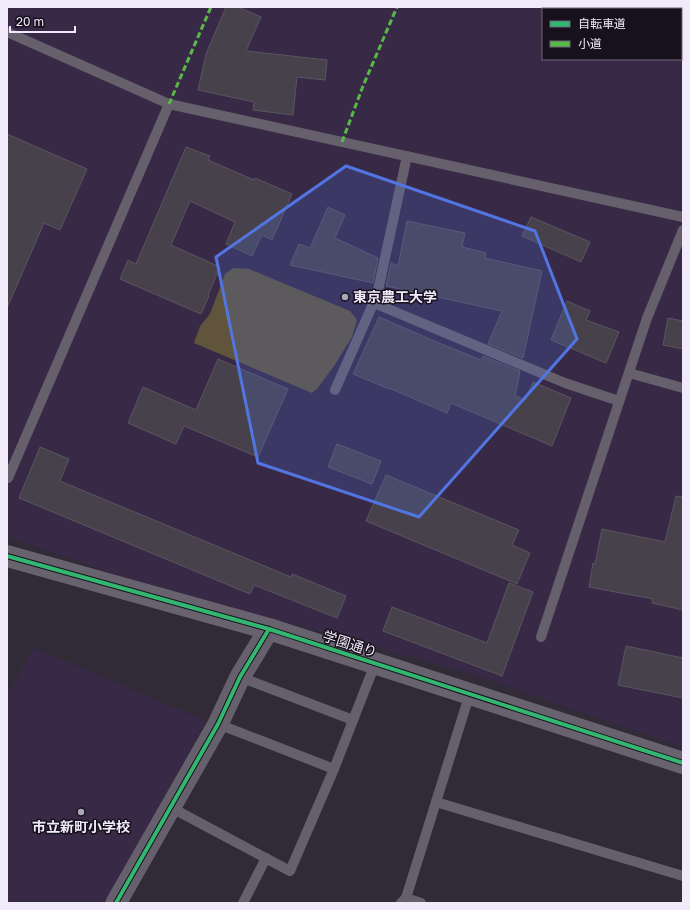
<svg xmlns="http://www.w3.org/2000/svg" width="690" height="910" font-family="'Golos Text','Noto Sans JP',sans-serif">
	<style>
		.built { fill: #382a47; fill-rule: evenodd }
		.forest { fill: #61543d }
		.building { fill: #46414b; stroke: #5a5560 }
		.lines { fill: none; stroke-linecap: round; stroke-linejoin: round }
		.lane { stroke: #65606b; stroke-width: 10 }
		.street { stroke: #65606b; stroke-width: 21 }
		.secondary { stroke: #68626f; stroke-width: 22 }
		.quiet { stroke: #58b947; stroke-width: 3; stroke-dasharray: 6 3; stroke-linecap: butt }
		.cycleway-casing { stroke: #16111c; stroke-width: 6 }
		.cycleway { stroke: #33b770; stroke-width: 4 }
		.marked { fill: #5275e1; fill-opacity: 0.2; stroke: #5275e1; stroke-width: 3; stroke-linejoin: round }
		.poi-dot { fill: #aea7b7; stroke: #16111c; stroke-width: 1.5 }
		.labels { text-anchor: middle; stroke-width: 3; stroke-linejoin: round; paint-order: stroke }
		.poi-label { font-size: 14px; font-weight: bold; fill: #f1eafb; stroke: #16111c; text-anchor: start }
		.street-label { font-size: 14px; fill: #f1eafb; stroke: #16111c }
	</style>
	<rect width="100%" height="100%" fill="#312b38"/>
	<g class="built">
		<path d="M7 7H683V747L468 673 107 572 7 536ZM543 9H681V59H543Z"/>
		<polygon points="34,648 206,721 106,903 7,903 7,694"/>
	</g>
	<polygon class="forest" points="233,268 249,269 350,311 357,320 352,337 334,366 317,389 312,393 194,343 200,326 210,314 225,274"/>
	<g class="building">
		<polygon points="226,7 238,7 261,17 246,51 327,60 325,80 297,77 293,115 253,110 254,102 198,90 206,54"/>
		<polygon points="7,134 87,169 60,230 44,223 7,308"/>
		<polygon points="186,147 210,156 208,160 254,180 255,178 292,194 272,240 262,235 252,256 226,244 235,222 190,201 171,245 220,267 208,295 209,296 201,314 120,279 128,260 136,264"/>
		<polygon points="328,207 345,215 335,238 378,258 373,283 290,265 299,244 310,248"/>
		<polygon points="531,217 590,242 581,262 522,236"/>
		<polygon points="407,221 465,233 462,247 486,253 485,258 542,271 523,358 488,344 502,311 386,286 391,263 398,266"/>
		<polygon points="567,301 590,311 586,320 619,332 606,363 551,340"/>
		<polygon points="379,317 439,343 481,360 483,356 520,371 515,396 525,400 533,382 571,398 552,446 451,403 447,413 389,388 389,389 353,374"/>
		<polygon points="668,318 683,321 683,349 663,345"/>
		<polygon points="218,359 288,389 258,457 184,426 176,444 128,423 143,387 196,410"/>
		<polygon points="337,444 381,461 372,484 328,467"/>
		<polygon points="40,447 69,459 60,481 291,577 292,574 346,596 337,618 254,585 250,594 19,498"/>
		<polygon points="386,475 519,530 512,545 530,553 517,584 366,521"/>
		<polygon points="676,496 683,497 683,610 652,603 653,599 589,587 593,563 595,564 602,529 665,542"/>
		<polygon points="509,583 533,592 502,676 383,631 392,607 487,643"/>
		<polygon points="626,646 683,658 683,698 618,685"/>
	</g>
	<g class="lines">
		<g class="lane">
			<polyline points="7,32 169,104 683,217"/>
			<polyline points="374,303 565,383 619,401"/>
			<polyline points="629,373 683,388"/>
			<polyline points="335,390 377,295 407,156"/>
			<polyline points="8,478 169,104"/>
			<polyline points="541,637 647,318 683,230"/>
			<polyline points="240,677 353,720"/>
			<polyline points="218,724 334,769"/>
			<polyline points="436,802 683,876"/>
			<polyline points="170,807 290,871 334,769 375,664"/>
			<polyline points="406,898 421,903"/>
			<polyline points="243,903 266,858"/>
			<polyline points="401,903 406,898 470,693"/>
		</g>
		<polyline class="street" points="116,903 218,724 240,677 269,629"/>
		<polyline class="secondary" points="7,556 269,629 683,763"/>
		<g class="quiet">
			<polyline points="169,104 211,7"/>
			<polyline points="342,142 363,86 397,7"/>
		</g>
		<g class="cycleway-casing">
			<g id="cycleway">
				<polyline points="7,556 269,629 683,763"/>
				<polyline points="116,903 218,724 240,677 269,629"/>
			</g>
		</g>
		<use href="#cycleway" class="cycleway"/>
	</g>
	<path class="marked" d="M346 166 535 231 577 339 419 517 258 463 216 257Z"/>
	<g class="poi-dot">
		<circle cx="345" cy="297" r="4"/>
		<circle cx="81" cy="812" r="4"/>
	</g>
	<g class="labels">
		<g class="poi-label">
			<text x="353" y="302">東京農工大学</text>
			<text x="81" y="832" text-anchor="middle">市立新町小学校</text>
		</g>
		<g class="street-label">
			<text transform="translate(350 644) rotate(18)" y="5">学園通り</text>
		</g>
	</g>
	<rect width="690" height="910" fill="none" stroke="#f1eafb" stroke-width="16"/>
	<rect x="542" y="8" width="140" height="52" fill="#16111c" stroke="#6e6875"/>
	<rect x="550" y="21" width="20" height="6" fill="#33b770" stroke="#6e6875"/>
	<text x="578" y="28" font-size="12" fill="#f1eafb">自転車道</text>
	<rect x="550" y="41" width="20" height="6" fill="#58b947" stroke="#6e6875"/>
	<text x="578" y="48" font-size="12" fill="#f1eafb">小道</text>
	<path d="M10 26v6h65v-6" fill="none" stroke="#f1eafb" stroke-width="2"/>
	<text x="16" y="26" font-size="12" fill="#f1eafb" stroke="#16111c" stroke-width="3" paint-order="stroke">20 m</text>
</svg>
